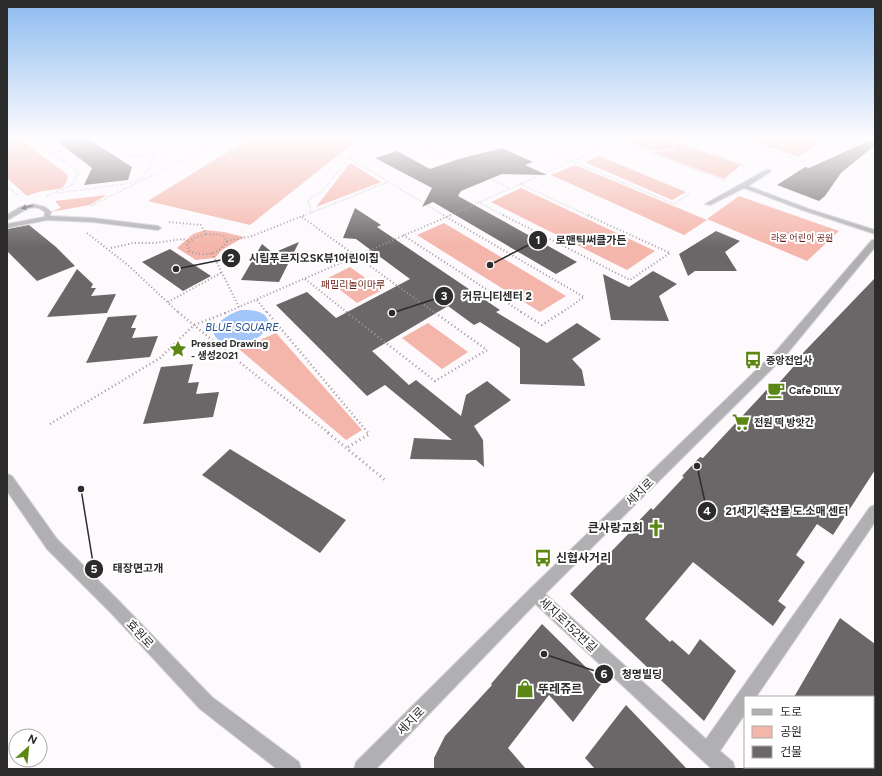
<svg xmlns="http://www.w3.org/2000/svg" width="882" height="776" font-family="Figtree,'Noto Sans KR',sans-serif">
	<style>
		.green { fill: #f4b5aa }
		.water { fill: #a3c6fa }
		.building { fill: #6b6668 }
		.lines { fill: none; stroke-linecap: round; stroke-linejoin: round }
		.service-casing { stroke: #d8d4d8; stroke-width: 2 }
		.minor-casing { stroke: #d8d4d8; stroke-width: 2 }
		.tertiary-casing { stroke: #d8d4d8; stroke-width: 2 }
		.path-far3 { stroke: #9c9a9c; stroke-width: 1.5; stroke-dasharray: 0.5 2; stroke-linecap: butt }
		.path-far2 { stroke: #9c9a9c; stroke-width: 2; stroke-dasharray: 1 2.5; stroke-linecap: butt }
		.path-far1 { stroke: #9c9a9c; stroke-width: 2.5; stroke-dasharray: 1 3; stroke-linecap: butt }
		.path { stroke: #9c9a9c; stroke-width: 3; stroke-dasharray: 1 3.5; stroke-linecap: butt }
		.service { fill: #b0b0b2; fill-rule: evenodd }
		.minor { fill: #b0b0b2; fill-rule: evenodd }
		.tertiary { fill: #b0b0b2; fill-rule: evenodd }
		.oneway { fill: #616162 }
		.labels { text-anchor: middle; stroke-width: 4; stroke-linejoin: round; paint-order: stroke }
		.far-park-label { font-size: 9px; fill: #6d1f16; stroke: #fff }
		.park-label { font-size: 10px; fill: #6d1f16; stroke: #fff }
		.poi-label { font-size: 10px; font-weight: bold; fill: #2d2c2d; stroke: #fff; text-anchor: start }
		.water-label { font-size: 11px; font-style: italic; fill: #26518f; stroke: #fff }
		.near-street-label { font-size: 12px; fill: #2d2c2d; stroke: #fff }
		.near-poi-label { font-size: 12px; font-weight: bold; fill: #2d2c2d; stroke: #fff; text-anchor: start }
		.leader { fill: none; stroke: #2d2c2d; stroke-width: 1.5 }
		.callout-dot { fill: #2d2c2d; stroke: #fff; stroke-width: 1.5 }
		.mark-label { font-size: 12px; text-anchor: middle; font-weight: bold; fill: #fff }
		.callout-label { font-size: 11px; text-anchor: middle; font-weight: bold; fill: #2d2c2d; stroke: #fff; stroke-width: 4; stroke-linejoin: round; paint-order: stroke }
	</style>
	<rect width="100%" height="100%" fill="#fdf9fd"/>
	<g class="green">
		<path d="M7 138H18L68 175C66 192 56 189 42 191 37 192 32 194 27 196L7 178Z"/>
		<polygon points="250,138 334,138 355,142 250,225 148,201"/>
		<path d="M632 138C643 138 669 134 674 145 666 156 643 150 634 144Z"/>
		<polygon points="743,138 802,138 819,143 799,157"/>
		<path d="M673 141 741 165 724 179 651 152C660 152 669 152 676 147Z"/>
		<polygon points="599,156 686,192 672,200 585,162"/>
		<polygon points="350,163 381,182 316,207"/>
		<polygon points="575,165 707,220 684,235 551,175"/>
		<polygon points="521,188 655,251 627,270 491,202"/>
		<polygon points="107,195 90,205 50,212 61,208 55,201"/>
		<polygon points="739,196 839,231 807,261 707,219"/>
		<polygon points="444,223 566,296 540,312 417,235"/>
		<polygon points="205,230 224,232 244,237 222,250 215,258 196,260 177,248 193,234"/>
		<polygon points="350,267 382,290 357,303 326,279"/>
		<polygon points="428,323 468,352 442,369 402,338"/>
		<polygon points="276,333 362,430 346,440 239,349"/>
	</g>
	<path class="water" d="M241 310C253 310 266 310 269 323 264 340 239 350 222 342 199 330 230 313 241 310Z"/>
	<g class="building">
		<polygon points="53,138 87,138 132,167 128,180 84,185 92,168"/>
		<polygon points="875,138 875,145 841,173 825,196 819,201 777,185 805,167 809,168"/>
		<polygon points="502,148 533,162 525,165 547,175 502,174 461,191 458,196 577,262 556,274 433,202 422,207 432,188 375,158 397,151 430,169 462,158"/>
		<polygon points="355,208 381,225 377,227 500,310 496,312 547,343 577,323 601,339 572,359 582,370 585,386 520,384 520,348 480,322 474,325 448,306 372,351 409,385 416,380 461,416 466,395 487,381 511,400 474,426 483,440 484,467 476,460 410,459 414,438 452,440 385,385 367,396 276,305 307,292 336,318 410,279 356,239 343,238"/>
		<polygon points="29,225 56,247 75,266 37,281 7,251 7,229"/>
		<polygon points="716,231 740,241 725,252 737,271 695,271 688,276 679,254"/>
		<polygon points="299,242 279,282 241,280 262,244 273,253"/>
		<polygon points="170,249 211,276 183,291 142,262"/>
		<polygon points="77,269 93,284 91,288 96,288 91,296 116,294 107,313 47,317"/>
		<polygon points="653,271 677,284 659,296 669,321 611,320 603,274 629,287"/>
		<polygon points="875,278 875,470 833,535 817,524 796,555 805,562 778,601 786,607 773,626 693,562 645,619 670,642 672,640 689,655 700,639 736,671 704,721 570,594 635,527 634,526 651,508 653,510 684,477 682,476 700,457 703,458 774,382 778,384 803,356 801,355"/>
		<polygon points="137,315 131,328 136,328 132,338 158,336 150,357 86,363 108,317"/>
		<polygon points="193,364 188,383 199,382 196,394 219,392 213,417 143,424 161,367"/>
		<polygon points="230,449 346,520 320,553 202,475"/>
		<polygon points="840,618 875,644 875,697 794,697"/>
		<polygon points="542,624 602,683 573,722 549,695 508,748 526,769 434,769 434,758 445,736 492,685 491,684"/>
		<polygon points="626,705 687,769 595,769 585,758"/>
	</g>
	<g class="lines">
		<g class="service-casing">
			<g id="service">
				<polygon points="768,169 771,171 770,172 748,186 809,209 875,230 875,234 805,211 744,188 710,205 705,204"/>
				<path d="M33 204 45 207 51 212 50 216 92 218 158 226 161 228 158 230 92 222 47 220 7 228V224L44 217 45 212C31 200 20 215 7 220V215L20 207Z"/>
			</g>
		</g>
		<g class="minor-casing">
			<polygon id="minor" points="875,505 875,522 756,697 745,697 745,714 720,751 733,762 735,769 712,769 701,759 530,599 527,594 530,589 535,586 540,589 706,739 870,507"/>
		</g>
		<g class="tertiary-casing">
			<g id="tertiary">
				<polygon points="872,240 875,240 875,247 785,356 540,599 376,769 354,769 356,762 530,589 777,350"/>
				<polygon points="7,474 12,476 57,539 121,603 212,697 299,762 301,769 277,769 200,709 111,613 47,549 7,491"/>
			</g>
		</g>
		<g class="path-far3">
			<polyline points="31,138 79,172 72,185 46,196"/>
			<polyline points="101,138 131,157 155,155 147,138"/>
			<polyline points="404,138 509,188"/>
			<polyline points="517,138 674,204 689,194"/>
			<polyline points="670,138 743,165 743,171"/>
			<polyline points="731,138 803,162 832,144 811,138"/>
			<polyline points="618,141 726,181"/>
			<polyline points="53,153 102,139"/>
			<polyline points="349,158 445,216"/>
			<polyline points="520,184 589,216"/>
			<polyline points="7,186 18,196"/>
			<polyline points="58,193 132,183 145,175 155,155 216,141 217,138"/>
			<polyline points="478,202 505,216"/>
			<polyline points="91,206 226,138"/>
			<polyline points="311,213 308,200 322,191 349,158 373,138"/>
			<polyline points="303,216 388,182"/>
			<polyline points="448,216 625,138"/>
		</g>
		<g class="path-far2">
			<polyline points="443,215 584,297 561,313"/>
			<polyline points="503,215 630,280 670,253 587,215"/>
			<polyline points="302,217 435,313"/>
			<polyline points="169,222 201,225 206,234"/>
			<polyline points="87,233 129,266 179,313"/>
			<path d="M206 234 223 235 227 241C219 255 203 257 189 251L187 245 194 238Z"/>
			<polyline points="403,235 523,313"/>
			<polyline points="227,241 252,236 305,215"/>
			<polyline points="111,248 133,243 154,243 183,239 190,242"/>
			<polyline points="212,253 239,307"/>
			<polyline points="305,279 348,313"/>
			<polyline points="257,300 267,313"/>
			<polyline points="168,302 221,273"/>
			<polyline points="225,313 451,215"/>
		</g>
		<g class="path-far1">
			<polyline points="178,312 218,345 330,434"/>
			<polyline points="267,312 369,434"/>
			<polyline points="346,312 435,381 487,350 434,312"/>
			<polyline points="521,312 542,325 562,312"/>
			<polyline points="50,424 160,358 194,325 228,312"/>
		</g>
		<g class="path">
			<polyline points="328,433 385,480"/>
			<polyline points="348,447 369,434 368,433"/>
		</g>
		<use href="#service" class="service"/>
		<use href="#minor" class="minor"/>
		<use href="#tertiary" class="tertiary"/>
	</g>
	<defs><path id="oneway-solid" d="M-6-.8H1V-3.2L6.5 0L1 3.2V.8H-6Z"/></defs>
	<use class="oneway" href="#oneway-solid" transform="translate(27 207) rotate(166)"/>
	<linearGradient id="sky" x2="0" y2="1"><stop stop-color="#8cbbef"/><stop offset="0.56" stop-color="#fefcfe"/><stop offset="1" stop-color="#fefcfe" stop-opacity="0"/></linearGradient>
	<rect width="882" height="247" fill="url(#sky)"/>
	<defs>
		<g id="sight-bare" transform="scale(1.38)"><path d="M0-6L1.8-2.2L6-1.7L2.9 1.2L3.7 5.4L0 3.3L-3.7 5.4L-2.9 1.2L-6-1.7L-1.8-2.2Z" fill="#5c8715" stroke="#fff" stroke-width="2.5" paint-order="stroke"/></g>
		<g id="bus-bare" transform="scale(1.38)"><path d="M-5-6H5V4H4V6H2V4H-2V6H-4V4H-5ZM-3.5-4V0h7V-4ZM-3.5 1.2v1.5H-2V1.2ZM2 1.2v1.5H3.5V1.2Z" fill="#5c8715" stroke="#fff" stroke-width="2.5" paint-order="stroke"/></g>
		<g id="cafe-bare" transform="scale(1.38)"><path d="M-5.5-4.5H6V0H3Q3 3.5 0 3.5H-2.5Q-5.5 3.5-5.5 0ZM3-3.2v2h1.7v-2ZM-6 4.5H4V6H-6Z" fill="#5c8715" stroke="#fff" stroke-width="2.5" paint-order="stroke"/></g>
		<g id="supermarket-bare" transform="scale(1.38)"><path d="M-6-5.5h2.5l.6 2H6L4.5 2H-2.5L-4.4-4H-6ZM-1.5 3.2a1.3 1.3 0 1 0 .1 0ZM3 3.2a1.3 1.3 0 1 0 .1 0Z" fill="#5c8715" stroke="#fff" stroke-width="2.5" paint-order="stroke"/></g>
		<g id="church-bare" transform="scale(1.38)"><path d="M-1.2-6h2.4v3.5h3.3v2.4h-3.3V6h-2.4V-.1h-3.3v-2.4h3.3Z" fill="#5c8715" stroke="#fff" stroke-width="2.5" paint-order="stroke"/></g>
		<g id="shop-bare" transform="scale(1.38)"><path d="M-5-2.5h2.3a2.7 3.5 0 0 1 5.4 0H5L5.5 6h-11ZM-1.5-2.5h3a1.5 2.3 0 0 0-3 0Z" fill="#5c8715" stroke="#fff" stroke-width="2.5" paint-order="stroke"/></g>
	</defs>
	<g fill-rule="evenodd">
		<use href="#sight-bare" x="178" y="349"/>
		<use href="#bus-bare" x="753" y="360"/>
		<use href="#cafe-bare" x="776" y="390"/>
		<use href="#supermarket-bare" x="741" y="422"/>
		<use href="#church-bare" x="656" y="528"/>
		<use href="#bus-bare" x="543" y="558"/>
		<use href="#shop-bare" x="525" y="689"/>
	</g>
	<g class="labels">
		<g class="far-park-label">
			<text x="802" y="241">라온 어린이 공원</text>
		</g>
		<g class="park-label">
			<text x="353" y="288">패밀리놀이마루</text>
		</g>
		<g class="poi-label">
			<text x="191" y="347">Pressed Drawing<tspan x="191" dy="12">- 생성2021</tspan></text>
			<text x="766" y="364">중앙전업사</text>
			<text x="789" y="394">Cafe DILLY</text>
			<text x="754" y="426">전원 떡 방앗간</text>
		</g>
		<g class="water-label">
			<text x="242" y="331">BLUE SQUARE</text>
		</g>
		<g class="near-street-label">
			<text transform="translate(640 492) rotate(-45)" y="4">세지로</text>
			<text transform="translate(568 625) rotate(43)" y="4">세지로152번길</text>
			<text transform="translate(140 634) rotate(47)" y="4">효원로</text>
			<text transform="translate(411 721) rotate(-46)" y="4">세지로</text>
		</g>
		<g class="near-poi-label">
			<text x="643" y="532" text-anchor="end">큰사랑교회</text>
			<text x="556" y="562">신협사거리</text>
			<text x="538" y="693">뚜레쥬르</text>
		</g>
	</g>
	<path class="leader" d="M490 265L538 240M176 269L231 258M392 313L444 296M697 466L707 511M81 489L94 569M544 654L604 674"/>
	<g class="callout-dot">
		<circle cx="490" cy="265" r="4"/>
		<circle cx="176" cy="269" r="4"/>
		<circle cx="392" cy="313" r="4"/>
		<circle cx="697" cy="466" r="4"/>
		<circle cx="81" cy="489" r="4"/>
		<circle cx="544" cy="654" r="4"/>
		<circle cx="538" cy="240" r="10"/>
		<circle cx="231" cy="258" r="10"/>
		<circle cx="444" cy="296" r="10"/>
		<circle cx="707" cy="511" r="10"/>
		<circle cx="94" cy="569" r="10"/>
		<circle cx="604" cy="674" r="10"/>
	</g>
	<g class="mark-label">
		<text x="538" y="244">1</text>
		<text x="231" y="262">2</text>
		<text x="444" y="300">3</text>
		<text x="707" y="515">4</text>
		<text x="94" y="573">5</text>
		<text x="604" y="678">6</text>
	</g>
	<g class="callout-label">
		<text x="591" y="244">로맨틱써클가든</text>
		<text x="314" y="262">시립푸르지오SK뷰1어린이집</text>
		<text x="497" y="300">커뮤니티센터 2</text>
		<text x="787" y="515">21세기 축산물 도.소매 센터</text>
		<text x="138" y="572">태장면고개</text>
		<text x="642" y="678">청명빌딩</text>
	</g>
	<rect width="882" height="776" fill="none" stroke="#2d2c2d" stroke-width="16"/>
	<rect x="744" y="696" width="130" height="72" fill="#ffffff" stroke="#ababab"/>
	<rect x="752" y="709" width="20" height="6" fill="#b0b0b2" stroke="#ababab"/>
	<text x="780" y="716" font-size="12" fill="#2d2c2d">도로</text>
	<rect x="752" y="726" width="20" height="12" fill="#f4b5aa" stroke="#ababab"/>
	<text x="780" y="736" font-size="12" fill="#2d2c2d">공원</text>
	<rect x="752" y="746" width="20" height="12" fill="#6b6668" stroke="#ababab"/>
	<text x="780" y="756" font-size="12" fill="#2d2c2d">건물</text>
	<g transform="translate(28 748) rotate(27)"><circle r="19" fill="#ffffff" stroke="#ababab"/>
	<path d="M0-3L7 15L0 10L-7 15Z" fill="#5c8715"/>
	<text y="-6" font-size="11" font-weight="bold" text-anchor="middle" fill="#2d2c2d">N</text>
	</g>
</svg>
